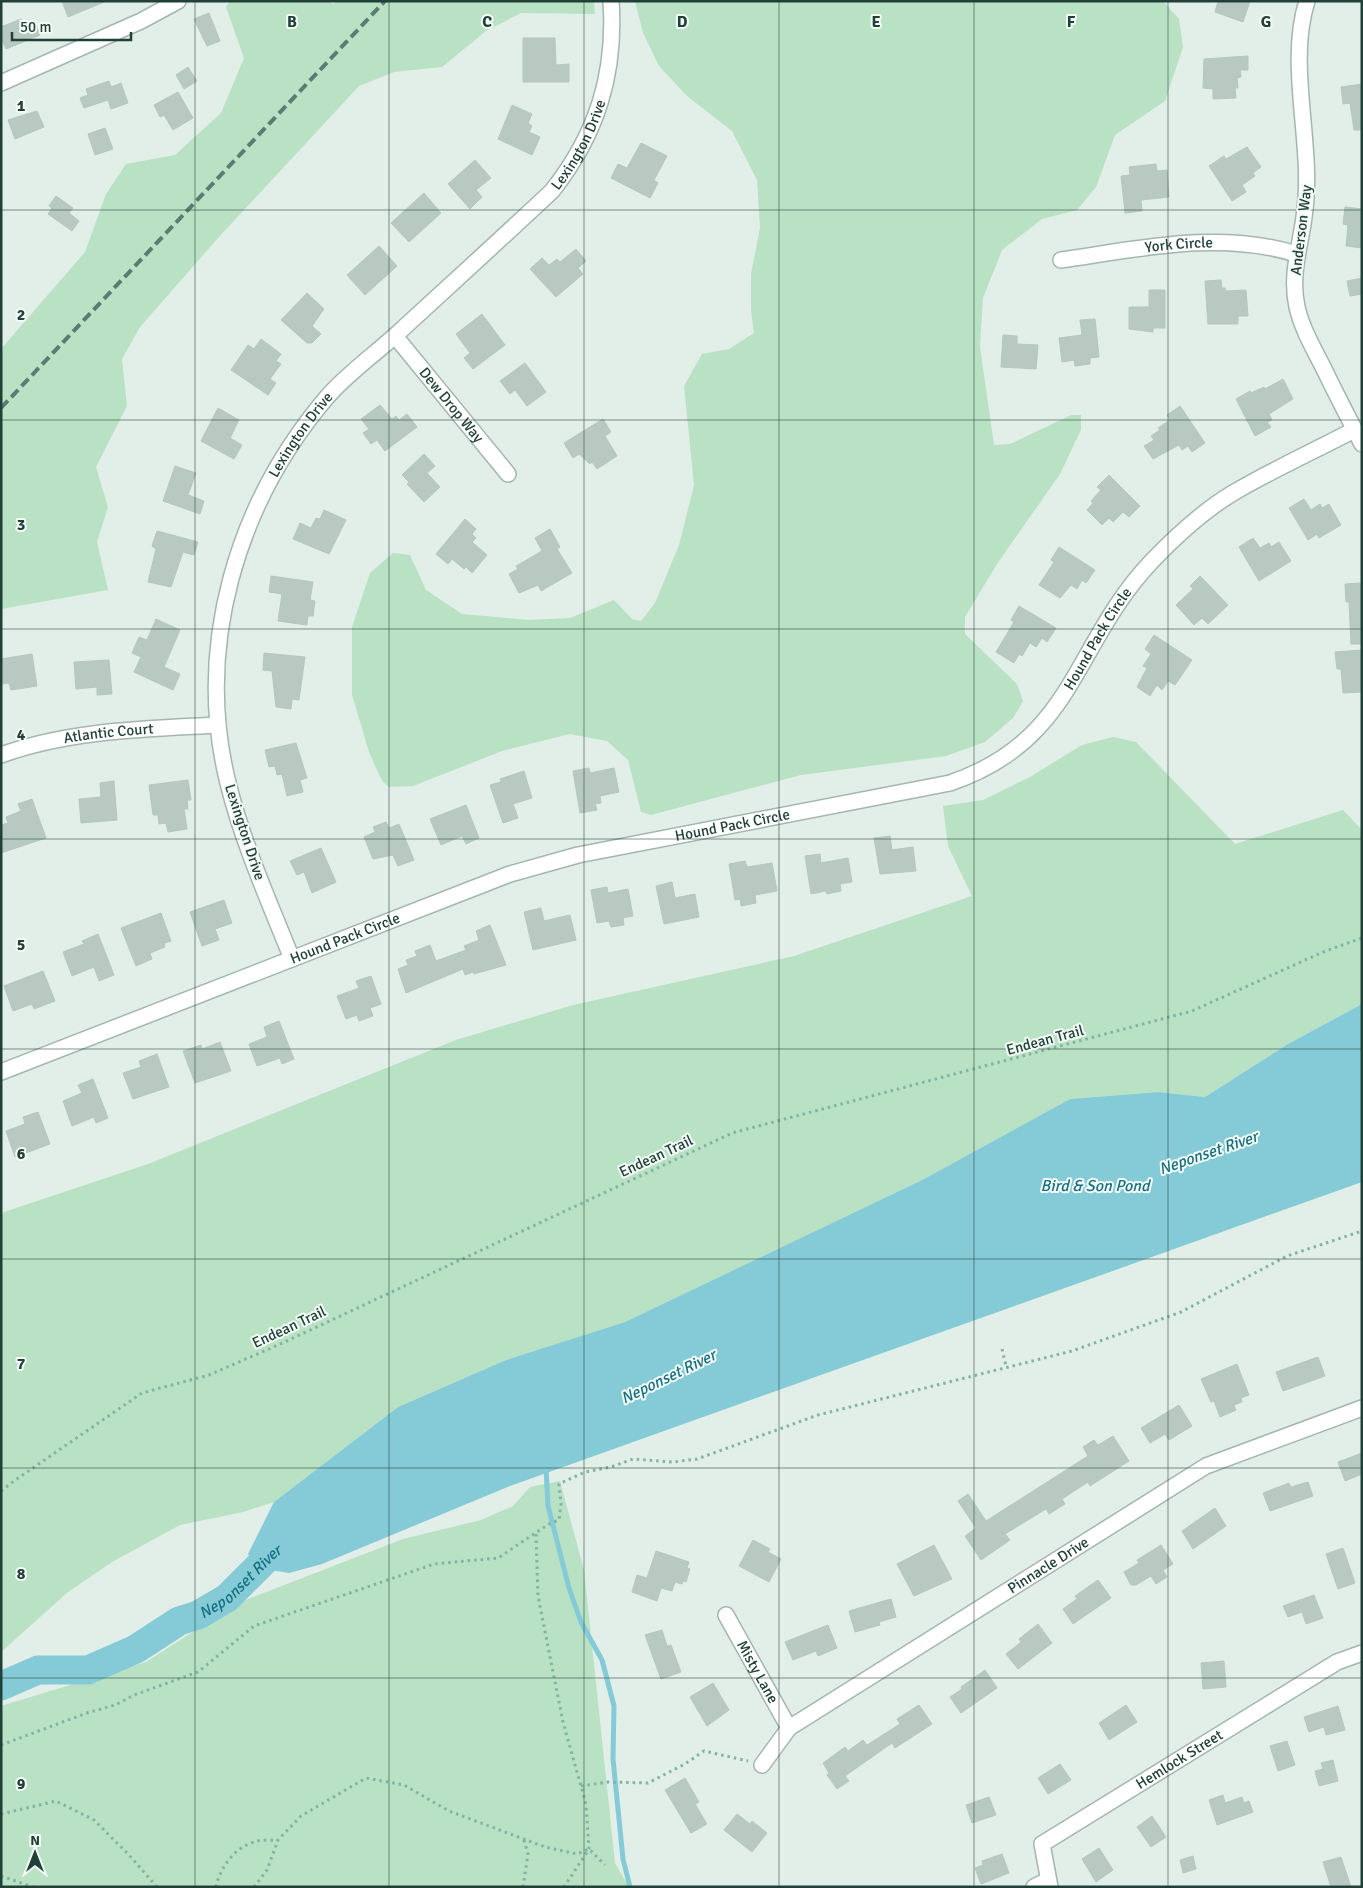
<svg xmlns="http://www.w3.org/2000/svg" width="1363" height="1888" font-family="Signika,sans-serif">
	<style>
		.green { fill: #b9e1c4 }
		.water { fill: #85cbd7 }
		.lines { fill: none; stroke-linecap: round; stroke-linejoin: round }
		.stream { stroke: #85cbd7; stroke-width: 5 }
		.river { stroke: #85cbd7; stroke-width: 29 }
		.building { fill: #b7c9c1; stroke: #b4c8bf }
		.minor-casing { stroke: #a4b6b0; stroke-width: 18 }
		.path { stroke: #80b4a3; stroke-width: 3; stroke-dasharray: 2.5 4; stroke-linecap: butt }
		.minor { stroke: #fff; stroke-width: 15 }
		.rail { stroke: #5b7c73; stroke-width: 4; stroke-dasharray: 10 5; stroke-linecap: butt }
		.grid { fill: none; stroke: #204038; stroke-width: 1; stroke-opacity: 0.55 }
		.labels { text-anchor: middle; stroke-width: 4; stroke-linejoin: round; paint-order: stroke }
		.street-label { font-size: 15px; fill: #204038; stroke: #f3faf6 }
		.water-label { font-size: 16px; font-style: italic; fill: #157082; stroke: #f3faf6 }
		.grid-label { font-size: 16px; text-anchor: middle; font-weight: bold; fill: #204038; stroke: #f3faf6; stroke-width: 4; stroke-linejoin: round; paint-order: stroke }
	</style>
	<rect width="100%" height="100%" fill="#e2eee8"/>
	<g class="green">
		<polygon points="230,1 325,1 334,4 336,1 594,1 595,14 521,13 486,31 442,67 394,72 359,86 218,238 140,327 122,359 127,406 96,467 108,507 97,542 108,590 1,609 1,349 85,252 106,194 126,164 175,155 221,113 244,58 226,7"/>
		<polygon points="635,1 1163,1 1179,19 1183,47 1165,101 1115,135 1096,187 1077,210 1042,219 1002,250 983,298 980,347 994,445 1010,444 1071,415 1081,415 1081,430 1060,474 997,564 965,617 965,634 1017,684 1023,701 1013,718 985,742 946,756 801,775 651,815 641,812 628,760 607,741 570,734 502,751 413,786 389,787 382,781 369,752 352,695 352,627 370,573 393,553 410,555 426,590 462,614 529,620 570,618 614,600 632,619 641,621 655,603 679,545 694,485 684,386 702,354 729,349 754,333 751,310 751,274 760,228 757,180 732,131 687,96 659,66 643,33"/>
		<polygon points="1113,737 1136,742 1235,844 1343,810 1362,830 1362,1004 1288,1044 1205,1097 1158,1092 1070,1099 922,1180 625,1322 506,1360 398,1407 274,1502 243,1512 180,1525 112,1562 68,1592 1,1652 1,1213 148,1164 456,1040 573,1005 794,956 972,896 948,846 943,806 983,800 1030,777 1082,745"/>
		<polygon points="560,1481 584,1570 615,1863 629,1887 1,1887 1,1706 146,1662 238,1603 403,1539 481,1520 513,1506 530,1487"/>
	</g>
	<polygon class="water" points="1362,1004 1362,1182 510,1486 322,1564 289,1573 258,1568 248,1554 274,1502 398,1407 506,1360 625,1322 922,1180 1070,1099 1158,1092 1205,1097 1288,1044"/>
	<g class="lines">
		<polyline class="stream" points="546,1468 548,1506 569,1588 581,1622 602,1660 614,1706 613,1759 623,1859 630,1887"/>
		<path class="river" id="s1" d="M1 1686 38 1670H88L136 1649 179 1621 198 1615 227 1598 273 1552 287 1542"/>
	</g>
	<g class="building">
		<polygon points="62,1 104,1 104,2 68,17"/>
		<polygon points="1218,1 1250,1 1243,22 1215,12"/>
		<polygon points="209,13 220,41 207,46 194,19"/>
		<polygon points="21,19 24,27 35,22 40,35 6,49 1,38 1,27"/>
		<polygon points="523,38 555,38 556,65 569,64 569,82 523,82"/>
		<polygon points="1248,56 1248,70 1240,70 1241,77 1237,78 1238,88 1235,88 1236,98 1213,99 1213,89 1203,88 1204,59"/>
		<polygon points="188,67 197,81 184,89 176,75"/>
		<polygon points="109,81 111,87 121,83 128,103 111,109 108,100 84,108 80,98 88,95 86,89"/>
		<polygon points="1362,84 1362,130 1354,130 1350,103 1343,104 1341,87"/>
		<polygon points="178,92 193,118 173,130 164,115 160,117 154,105"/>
		<polygon points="512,105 532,114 528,123 532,126 529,132 540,137 532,155 498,139"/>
		<polygon points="37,111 44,127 15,139 8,120"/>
		<polygon points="105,128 113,149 95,155 88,134"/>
		<polygon points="641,143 667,156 654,180 658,183 650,198 611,178 618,164 627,168"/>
		<polygon points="1247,147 1261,167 1253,173 1255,176 1242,185 1246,192 1232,201 1209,166 1224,156 1226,159"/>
		<polygon points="475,160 491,178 476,190 482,197 470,209 448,184"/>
		<polygon points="1156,164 1157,171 1167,170 1169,197 1141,200 1142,211 1125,213 1121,176 1130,175 1129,167"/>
		<polygon points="424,193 441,213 409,242 391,223"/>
		<polygon points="56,196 73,208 69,213 79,221 72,231 48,214 52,208 49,206"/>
		<polygon points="1345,207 1362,209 1362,248 1346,246 1348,225 1343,224"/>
		<polygon points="379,246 397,266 365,295 347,275"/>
		<polygon points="576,249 586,261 578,268 583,274 556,297 530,269 542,258 549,265 557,259 560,262"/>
		<polygon points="1362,278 1362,294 1350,296 1347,281"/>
		<polygon points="1221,280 1222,288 1225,288 1226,291 1246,290 1248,316 1238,316 1238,324 1208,324 1205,281"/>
		<polygon points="1149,290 1165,290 1165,328 1153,328 1153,332 1129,329 1129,307 1149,307"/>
		<polygon points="307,293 324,309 312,326 321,334 312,343 307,343 281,320"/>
		<polygon points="482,314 505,345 473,369 464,358 470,353 456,334"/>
		<polygon points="1095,319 1099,357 1090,358 1090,364 1075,366 1074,360 1062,362 1059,338 1082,335 1080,320"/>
		<polygon points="1003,335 1017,336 1017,344 1038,345 1036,369 1001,367"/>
		<polygon points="261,339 281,354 276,361 281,364 270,379 276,383 268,395 231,370 248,345 254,349"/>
		<polygon points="525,363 546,392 527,406 515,390 510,394 500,381"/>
		<polygon points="1283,379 1293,399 1269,414 1272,420 1267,422 1271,427 1255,436 1236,399 1250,391 1251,393 1264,387 1265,389"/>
		<polygon points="380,405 392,419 396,416 399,420 407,414 417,427 385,451 377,440 371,444 363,433 369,429 361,419"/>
		<polygon points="1180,406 1205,443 1192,452 1188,446 1182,450 1179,445 1153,459 1144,446 1154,440 1151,436 1160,430 1158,428 1170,420 1167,415"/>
		<polygon points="218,408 239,420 230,438 242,445 234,459 201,441"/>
		<polygon points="603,419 611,432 605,436 617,456 597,469 592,462 590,464 579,454 573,458 564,443"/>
		<polygon points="424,454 435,466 427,473 440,487 424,502 407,484 409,482 402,475"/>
		<polygon points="175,466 196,473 188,495 204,501 200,514 163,501"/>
		<polygon points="1109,475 1140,506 1129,517 1123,512 1113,522 1109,518 1102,525 1087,510 1093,503 1091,501 1101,490 1097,487"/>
		<polygon points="1304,499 1311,510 1320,504 1322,508 1329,504 1341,525 1319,538 1317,534 1308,540 1289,508"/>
		<polygon points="324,510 346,520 329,554 293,539 300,523 311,528 316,518 320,519"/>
		<polygon points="465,519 476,529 472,534 476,538 472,542 487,555 472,573 466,567 464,569 452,559 448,564 436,554"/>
		<polygon points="550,529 560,547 557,549 572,573 541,591 538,585 519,593 509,574 518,569 516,566 542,551 535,538"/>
		<polygon points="157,531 198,542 194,555 183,552 171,587 148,582 156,549 152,546"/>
		<polygon points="1253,538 1260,548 1269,543 1271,547 1279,542 1291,561 1259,581 1239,547"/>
		<polygon points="1059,547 1095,570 1086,583 1082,580 1077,589 1071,585 1060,598 1039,585 1054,562 1051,560"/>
		<polygon points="271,576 313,582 310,600 315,601 313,616 308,616 307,625 278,621 282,594 269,592"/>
		<polygon points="1200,576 1228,605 1208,624 1202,618 1194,625 1176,605 1193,589 1190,586"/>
		<polygon points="1362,583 1362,644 1351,644 1349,602 1346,602 1345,584"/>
		<polygon points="1019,606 1056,628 1047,642 1042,638 1036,647 1030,643 1022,656 1019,654 1014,663 996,652 1014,622 1011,620"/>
		<polygon points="156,619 180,630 164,667 180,674 173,690 134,672 141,657 132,653 139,637 147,640"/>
		<polygon points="1154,635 1192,660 1175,685 1168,681 1162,690 1157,685 1150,696 1137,687 1147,668 1143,666 1151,654 1145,649"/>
		<polygon points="1362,650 1362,692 1343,693 1341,669 1337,669 1335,652"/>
		<polygon points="264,653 305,657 299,700 292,699 291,709 276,707 272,671 263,670"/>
		<polygon points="32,654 37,686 11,690 9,683 1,684 1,659"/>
		<polygon points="109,660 112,694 97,695 97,687 76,689 74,662"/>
		<polygon points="296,743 307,778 300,780 303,792 287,796 282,774 277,775 275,766 269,767 265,750"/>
		<polygon points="589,768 590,773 614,768 619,792 600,796 601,803 595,804 597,810 580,813 573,771"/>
		<polygon points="524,771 532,798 513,804 518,818 503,823 490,785 501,782 500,779"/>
		<polygon points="188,780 191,800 187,800 188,809 184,809 187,829 168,832 166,823 159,824 158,815 153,815 149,785"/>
		<polygon points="114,781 117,820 81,823 79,799 101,797 100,783"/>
		<polygon points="32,799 46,838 1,853 1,825 8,823 6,817 21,811 18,804"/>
		<polygon points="466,805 479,838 466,844 462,836 441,845 430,819"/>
		<polygon points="386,822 389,828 399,824 414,860 398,866 393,855 373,859 364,837 375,832 373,827"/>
		<polygon points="890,836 892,850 913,847 916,871 880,874 874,838"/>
		<polygon points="321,848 336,882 312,893 304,872 297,875 290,861"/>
		<polygon points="820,854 821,863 848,858 852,882 840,884 841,891 827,894 826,891 811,894 805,856"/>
		<polygon points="745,861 747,867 772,863 777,891 755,895 756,903 741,906 740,899 735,900 729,864"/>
		<polygon points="672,882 675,898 695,894 699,917 664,924 656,886"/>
		<polygon points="607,887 608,893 628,889 633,916 623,918 624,925 611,927 609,921 597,923 591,890"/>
		<polygon points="224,900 232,923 215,929 219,940 202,946 190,912"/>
		<polygon points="541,908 544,921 570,915 576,940 533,950 524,912"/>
		<polygon points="161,913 171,941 164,943 165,947 150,953 152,959 136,966 121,928"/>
		<polygon points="490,925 506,965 474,974 473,972 465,975 463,969 406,993 398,969 408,965 406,960 417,956 415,951 430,945 436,961 466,950 464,946 479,940 476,931"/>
		<polygon points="98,934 114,975 99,981 94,967 72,976 63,952 84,944 82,941"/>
		<polygon points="43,971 55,1001 34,1009 32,1004 13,1011 4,986"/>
		<polygon points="371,976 381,1004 370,1008 373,1016 359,1021 357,1015 346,1019 337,996 359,988 356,981"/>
		<polygon points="279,1021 294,1059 282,1064 280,1058 257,1066 249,1044 267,1037 264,1027"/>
		<polygon points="220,1042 231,1071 195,1083 183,1051 201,1045 202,1049"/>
		<polygon points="157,1054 169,1087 133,1099 123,1073 141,1067 139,1061"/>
		<polygon points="93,1079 108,1118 96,1123 94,1117 72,1126 63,1101 82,1093 78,1085"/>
		<polygon points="38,1112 50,1144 15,1157 6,1131 25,1124 23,1117"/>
		<polygon points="1318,1357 1325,1376 1283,1391 1276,1372"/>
		<polygon points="1237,1364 1249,1395 1241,1398 1242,1402 1234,1405 1236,1410 1220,1417 1214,1401 1211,1402 1201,1379"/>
		<polygon points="1179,1405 1192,1426 1169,1440 1165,1434 1150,1443 1141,1428"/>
		<polygon points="1113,1436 1129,1461 1090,1486 1088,1482 1062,1499 1065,1504 1049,1514 1046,1509 1005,1534 1010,1540 981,1560 965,1536 976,1528 958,1501 968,1494 986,1521 1088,1456 1083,1447 1094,1440 1098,1445"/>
		<polygon points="1362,1453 1362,1474 1345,1481 1338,1462"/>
		<polygon points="1308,1482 1313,1496 1270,1511 1263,1493 1289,1483 1291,1487"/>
		<polygon points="1215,1508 1226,1526 1193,1549 1182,1531"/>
		<polygon points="753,1540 770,1549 768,1552 781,1559 769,1582 739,1566"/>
		<polygon points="934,1545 952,1579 914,1596 897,1564"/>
		<polygon points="1161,1545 1173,1564 1163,1570 1167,1577 1156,1584 1151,1576 1136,1585 1131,1585 1124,1572 1139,1563 1137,1560"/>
		<polygon points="1343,1548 1355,1583 1338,1589 1326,1554"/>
		<polygon points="656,1551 689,1562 687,1568 690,1569 686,1582 683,1581 682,1584 675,1582 672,1591 661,1588 657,1601 632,1592 637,1575 647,1578"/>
		<polygon points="1098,1580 1111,1598 1073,1624 1063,1609 1077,1599 1075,1596"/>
		<polygon points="1314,1595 1323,1618 1306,1624 1302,1612 1288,1617 1283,1606"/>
		<polygon points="891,1599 896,1617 879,1622 880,1625 855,1632 849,1611"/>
		<polygon points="1038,1624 1052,1643 1018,1669 1006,1654 1021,1642 1019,1639"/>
		<polygon points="828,1625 837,1648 818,1656 816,1651 793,1660 785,1642"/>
		<polygon points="662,1630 667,1646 671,1645 681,1672 661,1679 645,1635"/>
		<polygon points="1224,1661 1226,1687 1203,1689 1201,1663"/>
		<polygon points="985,1670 997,1688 961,1713 950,1697 962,1689 961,1687"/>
		<polygon points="713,1683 729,1710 707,1726 690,1697"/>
		<polygon points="919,1705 932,1724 895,1748 892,1743 845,1776 849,1781 837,1789 827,1775 829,1773 823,1763 845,1747 848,1751 863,1740 867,1745 900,1724 897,1719"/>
		<polygon points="1126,1705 1137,1722 1109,1740 1099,1723"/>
		<polygon points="1338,1706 1345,1730 1326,1735 1324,1727 1309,1732 1304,1717"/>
		<polygon points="1287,1741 1295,1765 1278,1771 1270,1746"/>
		<polygon points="1333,1760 1338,1781 1319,1786 1315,1771 1323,1769 1321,1763"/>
		<polygon points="1060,1764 1071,1780 1048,1794 1038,1778"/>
		<polygon points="685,1778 699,1802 695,1804 707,1824 691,1833 665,1790"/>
		<polygon points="1223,1795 1225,1803 1242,1797 1244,1803 1249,1801 1253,1812 1217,1825 1209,1800"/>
		<polygon points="989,1797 996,1815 972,1823 966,1805"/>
		<polygon points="737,1814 750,1824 752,1821 767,1833 752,1852 724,1830"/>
		<polygon points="1152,1816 1166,1837 1151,1847 1137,1827"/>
		<polygon points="1099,1848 1113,1870 1096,1882 1082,1859"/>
		<polygon points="1002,1854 1009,1873 981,1884 975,1868 983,1865 982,1861"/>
		<polygon points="1193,1856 1196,1869 1183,1873 1180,1860"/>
		<polygon points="1341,1857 1351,1887 1331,1887 1323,1862"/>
	</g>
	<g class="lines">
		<g class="minor-casing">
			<g id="minor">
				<path d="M1307 1C1286 67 1315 146 1304 217 1300 248 1290 275 1297 307 1302 329 1314 349 1324 369 1336 394 1349 419 1362 444"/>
				<polyline points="1,83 141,21 178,1"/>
				<path id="s2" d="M1061 260C1138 249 1220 230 1296 254"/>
				<path id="s3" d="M395 336 508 474"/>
				<path id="s4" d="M1 755C70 730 146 729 218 725"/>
				<path id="s5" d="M292 959C269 901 243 844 228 783 194 646 237 503 327 397 348 373 374 355 398 333 449 286 501 239 552 191 597 134 616 74 611 1"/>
				<path id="s6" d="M1 1072 510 874 578 855 950 783C1076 740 1072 645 1152 561 1176 536 1203 511 1233 493 1272 470 1314 451 1354 430"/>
				<path id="s7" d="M726 1615 789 1728"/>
				<path id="s8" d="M762 1765 789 1728 1206 1466 1362 1408"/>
				<polyline points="1034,1887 1048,1880"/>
				<path id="s9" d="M1050 1887 1042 1844 1337 1662 1362 1653"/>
			</g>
		</g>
		<g class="path">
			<polyline points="1002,1349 1006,1366"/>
			<polyline points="1,1491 14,1481 142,1393 209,1375 278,1345 732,1133 1192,1011 1323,952 1362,938"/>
			<polyline points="536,1534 538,1596 563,1722 586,1804 589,1849 564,1887"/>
			<polyline points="1,1745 87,1713 115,1705 134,1695 198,1672 254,1626 434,1564 498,1558 549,1524 559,1520 561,1504 559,1484 585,1472 611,1467 633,1459 673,1462 697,1459 818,1415 1072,1351 1181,1312 1287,1256 1362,1231"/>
			<polyline points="581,1786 608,1782 648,1783 685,1764 704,1751 748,1761"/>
			<polyline points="1,1814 56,1801 94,1820 129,1855 157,1887"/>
			<polyline points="1,1876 33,1887"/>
			<path d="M216 1887C220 1868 234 1848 254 1842 261 1839 271 1841 278 1840"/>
			<polyline points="254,1887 267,1870 278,1840 301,1816 366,1778 404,1785 449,1811 545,1847 577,1854 589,1849 605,1865"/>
			<polyline points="523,1887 528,1854 524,1840"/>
		</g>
		<use href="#minor" class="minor"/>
		<polyline class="rail" points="1,408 385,1"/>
	</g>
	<path class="grid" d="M195 1V1887M389 1V1887M584 1V1887M779 1V1887M974 1V1887M1168 1V1887M1 210H1362M1 420H1362M1 629H1362M1 839H1362M1 1049H1362M1 1259H1362M1 1468H1362M1 1678H1362"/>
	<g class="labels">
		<g class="street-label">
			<text dy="5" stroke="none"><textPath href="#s5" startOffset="960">Lexington Drive</textPath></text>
			<text transform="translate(1301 230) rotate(-83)" y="5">Anderson Way</text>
			<text dy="5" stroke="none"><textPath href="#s2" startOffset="119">York Circle</textPath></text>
			<text dy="5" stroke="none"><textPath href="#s3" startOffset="89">Dew Drop Way</textPath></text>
			<text dy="5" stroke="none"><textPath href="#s5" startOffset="555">Lexington Drive</textPath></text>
			<text dy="5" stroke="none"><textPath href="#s6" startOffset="1208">Hound Pack Circle</textPath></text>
			<text dy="5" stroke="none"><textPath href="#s4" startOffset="110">Atlantic Court</textPath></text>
			<text dy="5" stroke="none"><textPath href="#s6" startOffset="774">Hound Pack Circle</textPath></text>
			<text transform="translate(245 832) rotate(72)" y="5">Lexington Drive</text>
			<text dy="5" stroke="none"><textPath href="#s6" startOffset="369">Hound Pack Circle</textPath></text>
			<text transform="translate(1045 1040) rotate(-15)" y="5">Endean Trail</text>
			<text transform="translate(656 1156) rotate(-25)" y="5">Endean Trail</text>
			<text transform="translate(289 1327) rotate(-25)" y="5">Endean Trail</text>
			<text dy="5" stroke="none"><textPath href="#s8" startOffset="352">Pinnacle Drive</textPath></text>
			<text dy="5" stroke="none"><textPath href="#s7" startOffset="65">Misty Lane</textPath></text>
			<text dy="5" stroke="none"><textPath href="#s9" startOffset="205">Hemlock Street</textPath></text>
		</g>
		<g class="water-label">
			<text transform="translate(1208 1152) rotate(-19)" y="6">Neponset River</text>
			<text x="1095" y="1191">Bird &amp; Son Pond</text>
			<text transform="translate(668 1376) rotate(-26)" y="6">Neponset River</text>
			<text dy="6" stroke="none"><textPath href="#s1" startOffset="268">Neponset River</textPath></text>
		</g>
	</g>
	<g class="grid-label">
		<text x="292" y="27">B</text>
		<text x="487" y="27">C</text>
		<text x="682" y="27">D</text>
		<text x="876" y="27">E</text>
		<text x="1071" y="27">F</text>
		<text x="1266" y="27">G</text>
		<text x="21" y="111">1</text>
		<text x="21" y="320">2</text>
		<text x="21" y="530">3</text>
		<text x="21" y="740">4</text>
		<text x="21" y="950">5</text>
		<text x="21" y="1159">6</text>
		<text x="21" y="1369">7</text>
		<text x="21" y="1579">8</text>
		<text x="21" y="1789">9</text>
	</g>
	<rect width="1363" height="1888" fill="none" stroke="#204038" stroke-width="5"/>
	<g transform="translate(35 1853)" stroke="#f3faf6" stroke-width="4" paint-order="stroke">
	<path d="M0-4L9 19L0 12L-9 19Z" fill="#204038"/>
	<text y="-8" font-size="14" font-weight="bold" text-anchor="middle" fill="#204038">N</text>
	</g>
	<path d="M12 32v8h119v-8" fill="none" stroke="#204038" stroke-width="2.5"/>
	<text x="20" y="32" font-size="15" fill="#204038" stroke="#f3faf6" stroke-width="4" paint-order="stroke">50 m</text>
</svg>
